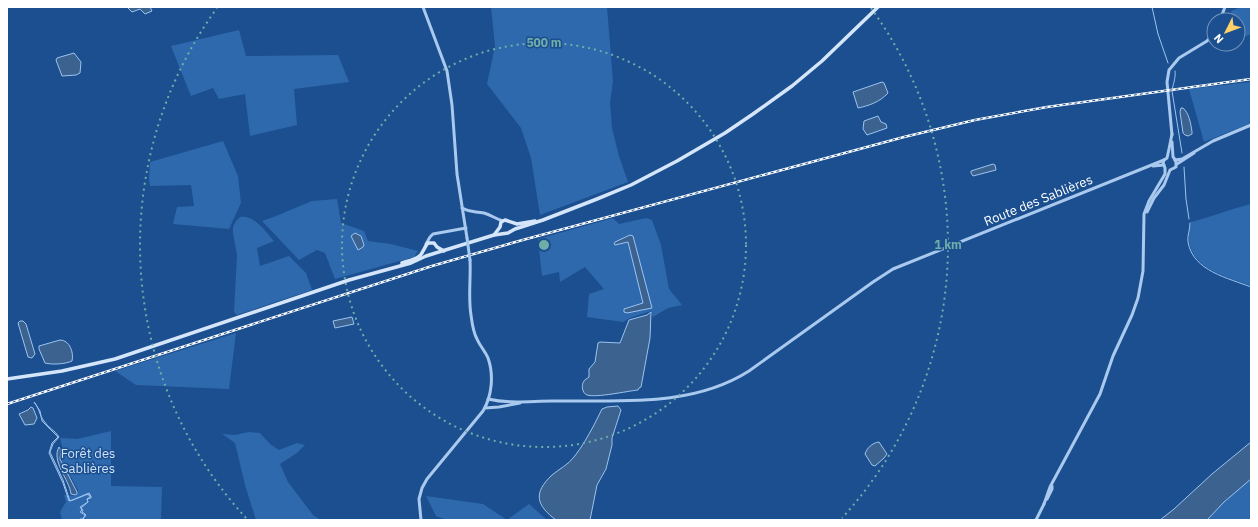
<svg xmlns="http://www.w3.org/2000/svg" width="1258" height="527" font-family="'IBM Plex Sans',sans-serif">
	<style>
		.green { fill: #2e69ad }
		.water { fill: #3c6290; stroke: #9cc4f0 }
		.lines { fill: none; stroke-linecap: round; stroke-linejoin: round }
		.stream { stroke: #9cc4f0; stroke-width: 1 }
		.tertiary { stroke: #a9c9ee; stroke-width: 3 }
		.secondary { stroke: #d6e6fa; stroke-width: 3.5 }
		.rail-casing { stroke: #fff; stroke-width: 2.5 }
		.rail { stroke: #1b4f8f; stroke-width: 1; stroke-dasharray: 3; stroke-linecap: butt }
		.tertiary-bridge { stroke: #a9c9ee; stroke-width: 3 }
		.ring { fill: none; stroke: #6fada8; stroke-width: 2; stroke-dasharray: 2 4 }
		.labels { text-anchor: middle; stroke-width: 3; stroke-linejoin: round; paint-order: stroke }
		.street-label { font-size: 13px; fill: #fff; stroke: #1b4f8f }
		.park-label { font-size: 13px; fill: #cfe3fa; stroke: #1b4f8f }
		.centre { fill: #6fada8; stroke: #1b4f8f; stroke-width: 2 }
		.ring-label { font-size: 12px; text-anchor: middle; font-weight: bold; fill: #6fada8; stroke: #1b4f8f; stroke-width: 3; stroke-linejoin: round; paint-order: stroke }
	</style>
	<rect width="100%" height="100%" fill="#1b4f8f"/>
	<g class="green">
		<polygon points="491,7 607,7 613,81 610,103 612,128 619,156 628,182 540,215 531,158 521,128 487,84 495,46"/>
		<polygon points="1241,7 1251,7 1251,34 1241,38 1238,29 1238,20 1234,20 1231,11"/>
		<polygon points="239,30 246,56 338,55 349,82 294,89 297,125 250,136 245,94 219,99 213,88 191,96 171,46"/>
		<polygon points="1251,82 1251,123 1204,142 1189,89"/>
		<polygon points="223,141 238,176 241,203 229,229 173,224 177,207 194,206 191,185 150,186 149,178 150,162"/>
		<polygon points="337,199 341,223 364,231 368,241 391,244 418,251 414,257 335,279 325,253 317,250 299,260 262,221 276,216 312,201"/>
		<path d="M1251 204V286C1228 277 1193 270 1189 241 1188 235 1190 228 1191 222 1211 217 1230 209 1251 204Z"/>
		<path d="M240 217C255 215 265 231 274 241L257 248 260 266 289 256 306 273 312 290 237 315 234 312 237 255 233 233V227L236 221Z"/>
		<polygon points="613,218 619,224 646,218 652,220 661,245 669,289 682,305 668,308 653,317 651,311 630,318 623,322 587,317 589,294 604,289 585,267 560,282 559,272 542,276 538,239"/>
		<polygon points="236,333 229,389 136,385 115,371"/>
		<polygon points="111,431 111,486 162,487 161,520 62,520 60,512 66,502 64,495 75,496 78,493 78,490 62,461 63,450 60,438 77,439"/>
		<polygon points="249,432 260,433 270,444 279,450 297,443 305,445 297,453 280,464 288,482 313,515 321,520 256,520 245,485 235,443 222,434 235,435"/>
		<polygon points="1251,479 1251,520 1207,520 1224,502"/>
		<polygon points="426,496 483,504 507,520 447,520 436,516"/>
		<polygon points="529,504 547,520 507,520"/>
	</g>
	<g class="water">
		<polygon points="127,7 150,7 152,11 145,14 140,9 132,12"/>
		<polygon points="74,53 81,62 80,73 76,75 62,76 56,60 57,58"/>
		<path d="M882 82 884 83 888 93C880 102 868 106 858 108L853 92Z"/>
		<path d="M1181 108H1183C1189 113 1191 124 1192 132V134L1188 136 1185 135 1183 133 1180 112Z"/>
		<polygon points="878,116 881,122 886,124 887,128 867,135 863,129 864,121"/>
		<polygon points="993,164 995,165 996,170 973,176 971,173 971,171"/>
		<polygon points="355,233 361,236 364,245 363,247 358,250 351,236"/>
		<polygon points="630,235 633,236 652,308 627,313 624,312 624,309 643,303 628,242 615,245 614,244 615,242"/>
		<path d="M651 312 650 338 641 387 639 388 638 390C628 391 596 398 587 395 582 393 581 385 584 381 584 380 588 378 589 377V369L595 362 598 343 600 342 620 343 629 320 647 315Z"/>
		<polygon points="352,317 354,324 335,328 333,321"/>
		<polygon points="20,321 23,321 26,324 35,354 32,358 28,357 18,323"/>
		<path d="M60 340C70 340 74 353 72 361 66 364 52 365 45 363L39 349V346Z"/>
		<path d="M34 402C40 409 39 415 44 421 48 428 55 430 59 437L53 444 50 452 63 480 70 501 89 493 90 494V495L91 496V498L87 499 88 502 81 508 83 510 82 512 85 514 86 515 83 519 81 520 80 519H83L85 515 80 512 82 510 80 507 88 502 87 499 91 496H89V494C84 495 75 500 69 501L63 483 49 453 52 443 58 437 42 421 40 411Z"/>
		<path d="M618 406 621 410 612 438V445L606 469 597 485 590 520H556C536 505 533 493 552 475 559 469 568 465 574 457 582 447 588 436 594 425 597 420 599 414 602 409L607 407Z"/>
		<polygon points="31,407 33,408 37,418 34,424 25,425 19,414 28,410"/>
		<path d="M879 442 887 454 884 458 875 466 872 465 865 454C867 448 872 443 879 442Z"/>
		<polygon points="1251,442 1251,479 1224,502 1207,520 1160,520 1174,509 1212,474"/>
		<path d="M59 447 61 450 60 459 77 492V494L75 495 71 494C69 479 51 461 59 447Z"/>
	</g>
	<g class="lines">
		<g class="stream">
			<polyline points="1152,7 1158,34 1168,63"/>
			<path d="M1175 71C1176 78 1173 84 1172 91L1182 153"/>
			<polyline points="1184,167 1186,199 1189,219"/>
			<path d="M1190 223C1190 230 1187 236 1188 242 1193 271 1228 278 1251 287"/>
		</g>
		<g class="tertiary">
			<polyline points="423,7 447,71 452,105 457,174 467,238"/>
			<polyline points="1220,20 1225,7"/>
			<polyline points="1172,135 1167,82 1169,70 1179,58 1207,41 1214,33"/>
			<polyline points="1172,142 1173,157"/>
			<polyline points="1175,160 1182,159 1213,141 1251,125"/>
			<polyline points="1177,164 1194,153"/>
			<polyline points="1153,166 1164,165"/>
			<path d="M462 208C471 213 475 211 484 213 491 215 496 219 503 221"/>
			<polyline points="1147,212 1154,198 1164,185 1170,170 1176,167 1176,162 1174,158"/>
			<polyline points="426,244 430,237 433,234 466,228"/>
			<path d="M488 399C509 404 531 401 552 401 618 400 691 408 749 371L873 282 893 269 1164 160"/>
			<polyline points="485,408 499,407 520,403"/>
			<polyline points="1047,499 1052,489 1052,486"/>
			<polyline points="1044,504 1050,487 1100,394 1113,356 1132,315 1138,298 1143,271 1144,214 1149,201 1165,174 1165,168 1163,163 1164,160 1167,158 1169,149 1172,134"/>
			<path d="M421 520 419 499 422 488 427 479 483 411C492 396 494 375 488 358 485 351 480 346 477 339 473 332 472 323 471 315 468 297 471 279 470 260"/>
			<polyline points="1036,520 1044,504"/>
		</g>
		<g class="secondary">
			<polyline points="494,235 500,227 501,222 505,220 517,224 535,221"/>
			<path d="M402 263C410 260 420 259 423 251 425 248 425 246 428 243H434L437 247 444 251"/>
			<polyline points="7,379 62,371 115,359 349,280 411,263 426,256 494,235 508,233 515,229 543,220 597,199 631,185 677,161 725,133 753,114 792,86 822,61 878,7"/>
		</g>
		<g class="rail-casing">
			<polyline id="rail" points="7,404 432,266 519,241 904,137 975,120 1047,107 1251,79"/>
		</g>
		<use href="#rail" class="rail"/>
		<polyline class="tertiary-bridge" points="467,238 470,260"/>
	</g>
	<g class="ring">
		<circle cx="544" cy="245" r="202"/>
		<path d="M246 518A404 404 0 0 1 217 8M871 8A404 404 0 0 1 842 518"/>
	</g>
	<g class="labels">
		<g class="street-label">
			<text transform="translate(1038 200) rotate(-22)" y="5">Route des Sablières</text>
		</g>
		<g class="park-label">
			<text x="88" y="458">Forêt des<tspan x="88" dy="15">Sablières</tspan></text>
		</g>
	</g>
	<circle cx="544" cy="245" r="6" class="centre"/>
	<g class="ring-label">
		<text x="544" y="47">500 m</text>
		<text x="948" y="249">1 km</text>
	</g>
	<rect width="1258" height="527" fill="none" stroke="#ffffff" stroke-width="16"/>
	<g transform="translate(1226 32) rotate(228)"><circle r="19" fill="#1b4f8f" stroke="#7695bc"/>
	<path d="M0-3L7 15L0 10L-7 15Z" fill="#ffd166"/>
	<text y="-6" font-size="11" font-weight="bold" text-anchor="middle" fill="#ffffff">N</text>
	</g>
</svg>
